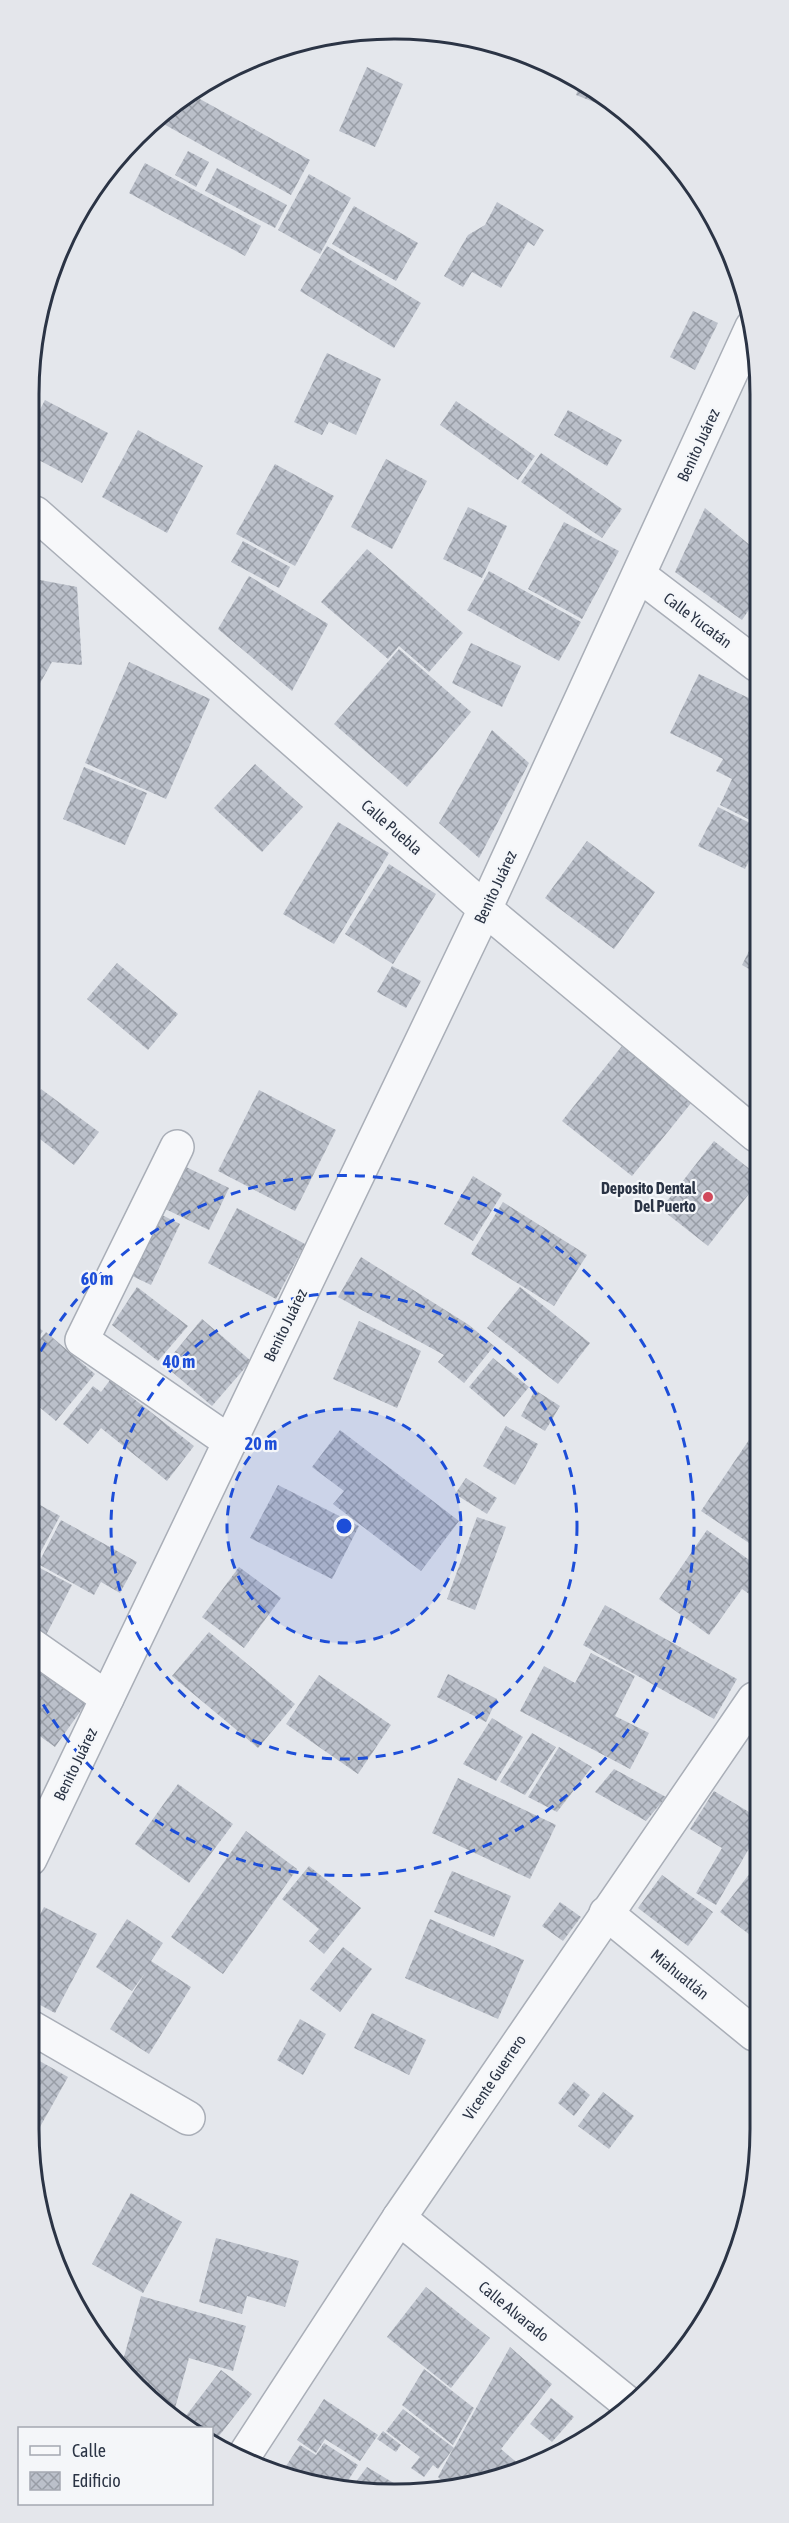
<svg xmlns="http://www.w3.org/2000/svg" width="789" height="2523" font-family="'Asap Condensed',sans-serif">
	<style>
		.building { fill: url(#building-cross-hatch) }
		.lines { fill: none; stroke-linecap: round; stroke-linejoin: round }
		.minor-casing { stroke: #a9aeb7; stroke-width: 36 }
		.tertiary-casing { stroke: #a9aeb7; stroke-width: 36 }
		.minor { stroke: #f7f8fa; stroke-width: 33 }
		.tertiary { stroke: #f7f8fa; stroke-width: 33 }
		.ring { fill: none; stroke: #1d4ed8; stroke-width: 3; stroke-dasharray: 10 8 }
		.poi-dot { fill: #d1495b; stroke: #f4f6f9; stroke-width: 2 }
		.labels { text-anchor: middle; stroke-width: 4.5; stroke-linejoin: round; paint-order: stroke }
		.street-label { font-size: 16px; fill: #2b3445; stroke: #f4f6f9 }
		.poi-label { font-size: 16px; font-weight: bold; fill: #2b3445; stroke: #f4f6f9; text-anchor: end }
		.rim { fill: none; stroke: #2b3445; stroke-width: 3 }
		.centre { fill: #1d4ed8; stroke: #f4f6f9; stroke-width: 3 }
		.ring-label { font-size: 18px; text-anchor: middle; font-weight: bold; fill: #1d4ed8; stroke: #f4f6f9; stroke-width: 4.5; stroke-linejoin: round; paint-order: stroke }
	</style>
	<defs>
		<pattern id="building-cross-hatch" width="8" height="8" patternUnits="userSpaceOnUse" patternTransform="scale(1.5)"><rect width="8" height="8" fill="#bbc0ca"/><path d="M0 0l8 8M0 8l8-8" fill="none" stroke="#989da6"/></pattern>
	</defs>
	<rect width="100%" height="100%" fill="#e4e7ec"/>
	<g class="building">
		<polygon points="367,67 403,84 375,147 339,131"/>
		<polygon points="581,80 622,112 622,113 576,95"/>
		<polygon points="189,93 310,160 291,195 160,122"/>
		<polygon points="188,151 209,162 196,187 175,175"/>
		<polygon points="145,163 261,226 245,256 129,193"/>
		<polygon points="217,168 287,205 275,228 205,191"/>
		<polygon points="309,174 351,198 320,254 278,230"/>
		<polygon points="497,202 544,230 534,246 528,242 501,288 472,272 463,287 444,276 468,235 485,225"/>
		<polygon points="354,206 418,243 396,281 332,244"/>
		<polygon points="327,246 421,303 394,348 300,291"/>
		<polygon points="693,311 718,323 695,370 670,357"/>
		<polygon points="327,353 381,379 356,435 329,422 322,435 294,422"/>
		<polygon points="45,400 108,433 82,483 35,458 35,419"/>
		<polygon points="456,401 535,456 518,480 440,425"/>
		<polygon points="568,410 622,440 607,466 554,435"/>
		<polygon points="138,430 203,466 167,533 102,497"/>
		<polygon points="541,453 622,509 602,538 521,482"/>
		<polygon points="386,459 427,481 392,549 351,527"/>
		<polygon points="275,464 334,496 295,566 236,534"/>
		<polygon points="468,507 507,526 482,578 443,559"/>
		<polygon points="705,508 757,551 757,598 742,620 675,572"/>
		<polygon points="564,522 619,551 582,619 528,589"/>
		<polygon points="243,541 290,567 279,588 231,562"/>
		<polygon points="367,549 463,633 429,672 399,646 388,659 321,602"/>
		<polygon points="489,571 581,622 559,661 467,610"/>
		<polygon points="249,576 328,624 292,691 218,629"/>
		<polygon points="35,579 77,587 82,665 52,662 34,694"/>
		<polygon points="471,643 521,666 502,707 452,683"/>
		<polygon points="399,649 471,712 407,787 334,724"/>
		<polygon points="129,662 210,699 166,799 85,763"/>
		<polygon points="699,674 757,702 756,744 750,757 756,760 756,823 720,805 732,779 716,771 723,759 670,733"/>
		<polygon points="492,730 529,763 479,858 439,823"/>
		<polygon points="255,764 303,807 262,852 214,808"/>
		<polygon points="84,767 147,793 125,845 63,819"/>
		<polygon points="718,807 756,826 756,847 745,869 698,846"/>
		<polygon points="338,822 389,853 334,944 283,914"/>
		<polygon points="587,841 655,892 614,949 545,898"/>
		<polygon points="389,864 436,894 393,964 345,934"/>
		<polygon points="756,937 756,973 742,965"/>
		<polygon points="117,963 178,1014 148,1050 87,999"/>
		<polygon points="392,966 421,981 406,1008 377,992"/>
		<polygon points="622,1046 692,1102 632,1176 562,1121"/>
		<polygon points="41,1089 99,1132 74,1165 32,1133 33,1100"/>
		<polygon points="259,1090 336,1130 295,1211 218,1171"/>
		<polygon points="714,1141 756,1174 756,1185 708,1246 661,1209"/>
		<polygon points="178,1163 229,1188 209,1230 159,1206"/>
		<polygon points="473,1176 502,1194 473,1241 444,1224"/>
		<polygon points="503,1202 587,1255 554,1306 471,1254"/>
		<polygon points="237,1208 305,1244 276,1299 208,1263"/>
		<polygon points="152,1210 180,1224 151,1285 122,1271"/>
		<polygon points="361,1257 469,1325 494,1346 464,1383 438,1362 444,1355 338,1297"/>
		<polygon points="137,1287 188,1326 158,1361 112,1325"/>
		<polygon points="520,1287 590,1343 558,1384 487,1328"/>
		<polygon points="202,1319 251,1361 212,1406 164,1365"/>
		<polygon points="359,1321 421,1351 397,1408 333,1379"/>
		<polygon points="32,1322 43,1331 32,1345"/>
		<polygon points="46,1332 95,1374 56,1421 31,1400 32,1349"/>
		<polygon points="493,1358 529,1387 504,1417 469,1387"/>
		<polygon points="110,1380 194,1446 167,1481 101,1428 88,1444 63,1424 93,1386 101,1392"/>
		<polygon points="535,1390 560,1406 545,1431 521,1416"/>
		<polygon points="506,1426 538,1444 515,1485 483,1466"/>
		<polygon points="340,1430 459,1521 421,1571 333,1504 344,1491 312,1467"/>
		<polygon points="755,1431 755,1547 701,1511"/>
		<polygon points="466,1478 497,1498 487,1514 455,1494"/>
		<polygon points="278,1485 359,1526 332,1579 250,1538"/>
		<polygon points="31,1500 60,1516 31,1570"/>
		<polygon points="477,1517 506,1527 475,1610 447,1599"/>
		<polygon points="61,1520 137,1562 120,1593 101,1582 94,1595 38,1564"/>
		<polygon points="707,1530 755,1564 755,1598 742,1589 709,1635 659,1599"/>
		<polygon points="38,1567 72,1585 46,1635 30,1626 31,1580"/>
		<polygon points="239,1567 281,1598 244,1648 202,1617"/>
		<polygon points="605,1605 737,1679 714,1719 583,1645"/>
		<polygon points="209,1632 295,1704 258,1748 172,1676"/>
		<polygon points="591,1653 635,1676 615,1716 649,1733 630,1769 520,1711 544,1666 575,1683"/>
		<polygon points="30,1661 92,1695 55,1747 37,1734 30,1744"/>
		<polygon points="448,1674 497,1699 486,1722 437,1697"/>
		<polygon points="319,1675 391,1725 358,1774 286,1724"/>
		<polygon points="492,1718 523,1737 496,1781 463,1764"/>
		<polygon points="532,1733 556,1747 525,1795 500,1782"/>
		<polygon points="559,1747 592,1767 557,1812 528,1797"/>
		<polygon points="614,1769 666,1797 646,1821 595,1792"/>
		<polygon points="458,1778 556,1825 530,1879 432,1833"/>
		<polygon points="178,1784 233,1824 189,1883 135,1844"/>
		<polygon points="714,1791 754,1815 754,1840 716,1905 696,1893 722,1848 690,1829"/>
		<polygon points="246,1831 297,1869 223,1974 171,1937"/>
		<polygon points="309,1866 361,1908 324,1954 309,1941 319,1929 282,1899"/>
		<polygon points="754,1868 754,1938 720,1912"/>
		<polygon points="452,1871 511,1896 494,1937 434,1912"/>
		<polygon points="662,1875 713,1912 688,1946 638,1908"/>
		<polygon points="560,1902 581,1917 563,1941 542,1926"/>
		<polygon points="44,1907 97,1934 55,2013 29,1999 29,1936"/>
		<polygon points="127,1919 163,1943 151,1961 191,1987 149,2054 110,2029 145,1973 132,1991 96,1967"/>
		<polygon points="430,1919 524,1960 498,2019 405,1978"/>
		<polygon points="343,1947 372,1969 340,2012 310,1989"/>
		<polygon points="372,2013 426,2040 409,2075 354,2048"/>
		<polygon points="300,2019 326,2034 303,2075 277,2060"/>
		<polygon points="29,2055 68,2077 31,2143 29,2128"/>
		<polygon points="574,2082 590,2095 574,2116 558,2103"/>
		<polygon points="603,2092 634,2116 609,2149 578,2126"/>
		<polygon points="131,2193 182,2222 143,2293 92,2264"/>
		<polygon points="216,2238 299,2261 285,2307 247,2296 242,2314 199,2302"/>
		<polygon points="426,2287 490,2338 451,2388 387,2337"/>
		<polygon points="141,2296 246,2326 233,2371 189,2358 175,2408 120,2371"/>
		<polygon points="679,2342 684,2347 645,2390 643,2389"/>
		<polygon points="510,2347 552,2384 501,2449 521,2466 490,2482 447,2485 438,2477 453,2449 438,2469 433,2465 424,2477 411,2468 420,2457 386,2431 403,2409 454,2448"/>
		<polygon points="424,2369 474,2408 453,2445 402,2405"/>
		<polygon points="221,2370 252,2394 215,2441 212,2438 212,2428 199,2428 185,2417"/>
		<polygon points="551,2398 574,2417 552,2442 530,2424"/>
		<polygon points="324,2399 378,2435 360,2461 325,2439 316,2453 297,2440"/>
		<polygon points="383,2431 401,2445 396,2452 377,2439"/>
		<polygon points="324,2443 358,2465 342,2490 282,2472 300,2445 316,2455"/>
		<polygon points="367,2467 402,2488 349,2491"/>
	</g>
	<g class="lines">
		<g class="minor-casing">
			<g id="minor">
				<polyline points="639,575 757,665"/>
				<polyline points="177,1147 82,1340 230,1442"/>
				<polyline points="30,1644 107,1698"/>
				<polyline points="30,1859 485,909 752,327"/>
				<polyline points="606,1913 754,2034"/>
				<polyline points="29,2026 188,2118"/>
				<polyline points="399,2218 630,2405"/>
				<polyline points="242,2459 399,2218 754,1699"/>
			</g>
		</g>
		<g class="tertiary-casing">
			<polyline id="tertiary" points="35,513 485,909 756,1135"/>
		</g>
		<use href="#minor" class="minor"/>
		<use href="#tertiary" class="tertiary"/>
	</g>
	<circle cx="344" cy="1526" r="117" fill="#1d4ed8" fill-opacity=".12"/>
	<g class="ring">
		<circle cx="344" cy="1526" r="117"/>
		<circle cx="344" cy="1526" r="233"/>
		<path d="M32 1367A350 350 0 1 1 31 1682"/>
	</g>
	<circle class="poi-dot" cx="708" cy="1197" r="6"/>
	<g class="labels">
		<g class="street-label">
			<text transform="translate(698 445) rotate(-65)" y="6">Benito Juárez</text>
			<text transform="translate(698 620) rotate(37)" y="6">Calle Yucatán</text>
			<text transform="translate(392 827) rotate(41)" y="6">Calle Puebla</text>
			<text transform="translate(495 887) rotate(-65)" y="6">Benito Juárez</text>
			<text transform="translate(285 1325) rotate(-64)" y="6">Benito Juárez</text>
			<text transform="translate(75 1764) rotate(-64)" y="6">Benito Juárez</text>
			<text transform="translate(680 1974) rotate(39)" y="6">Miahuatlán</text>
			<text transform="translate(494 2077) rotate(-56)" y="6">Vicente Guerrero</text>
			<text transform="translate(514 2311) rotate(39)" y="6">Calle Alvarado</text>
		</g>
		<g class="poi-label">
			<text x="696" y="1194">Deposito Dental<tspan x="696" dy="18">Del Puerto</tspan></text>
		</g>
	</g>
	<path d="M0 0H789V2523H0ZM394 39H395A355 355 0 0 1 750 394V2129A355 355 0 0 1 395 2484H394A355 355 0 0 1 39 2129V394A355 355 0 0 1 394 39Z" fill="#e4e6eb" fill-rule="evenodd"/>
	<path class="rim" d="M394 39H395A355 355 0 0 1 750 394V2129A355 355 0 0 1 395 2484H394A355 355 0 0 1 39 2129V394A355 355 0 0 1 394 39Z"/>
	<circle cx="344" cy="1526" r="9" class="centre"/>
	<g class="ring-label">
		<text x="97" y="1285">60 m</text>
		<text x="179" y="1368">40 m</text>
		<text x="261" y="1450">20 m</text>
	</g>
	<rect x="18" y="2427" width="195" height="78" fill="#f4f6f9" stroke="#a4a8b1" stroke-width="1.5"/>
	<rect x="30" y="2446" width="30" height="9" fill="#f7f8fa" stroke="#a4a8b1" stroke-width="1.5"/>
	<text x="72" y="2457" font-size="18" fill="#2b3445">Calle</text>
	<rect x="30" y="2472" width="30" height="18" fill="url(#building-cross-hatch)" stroke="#a4a8b1" stroke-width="1.5"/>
	<text x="72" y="2487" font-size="18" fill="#2b3445">Edificio</text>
</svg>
